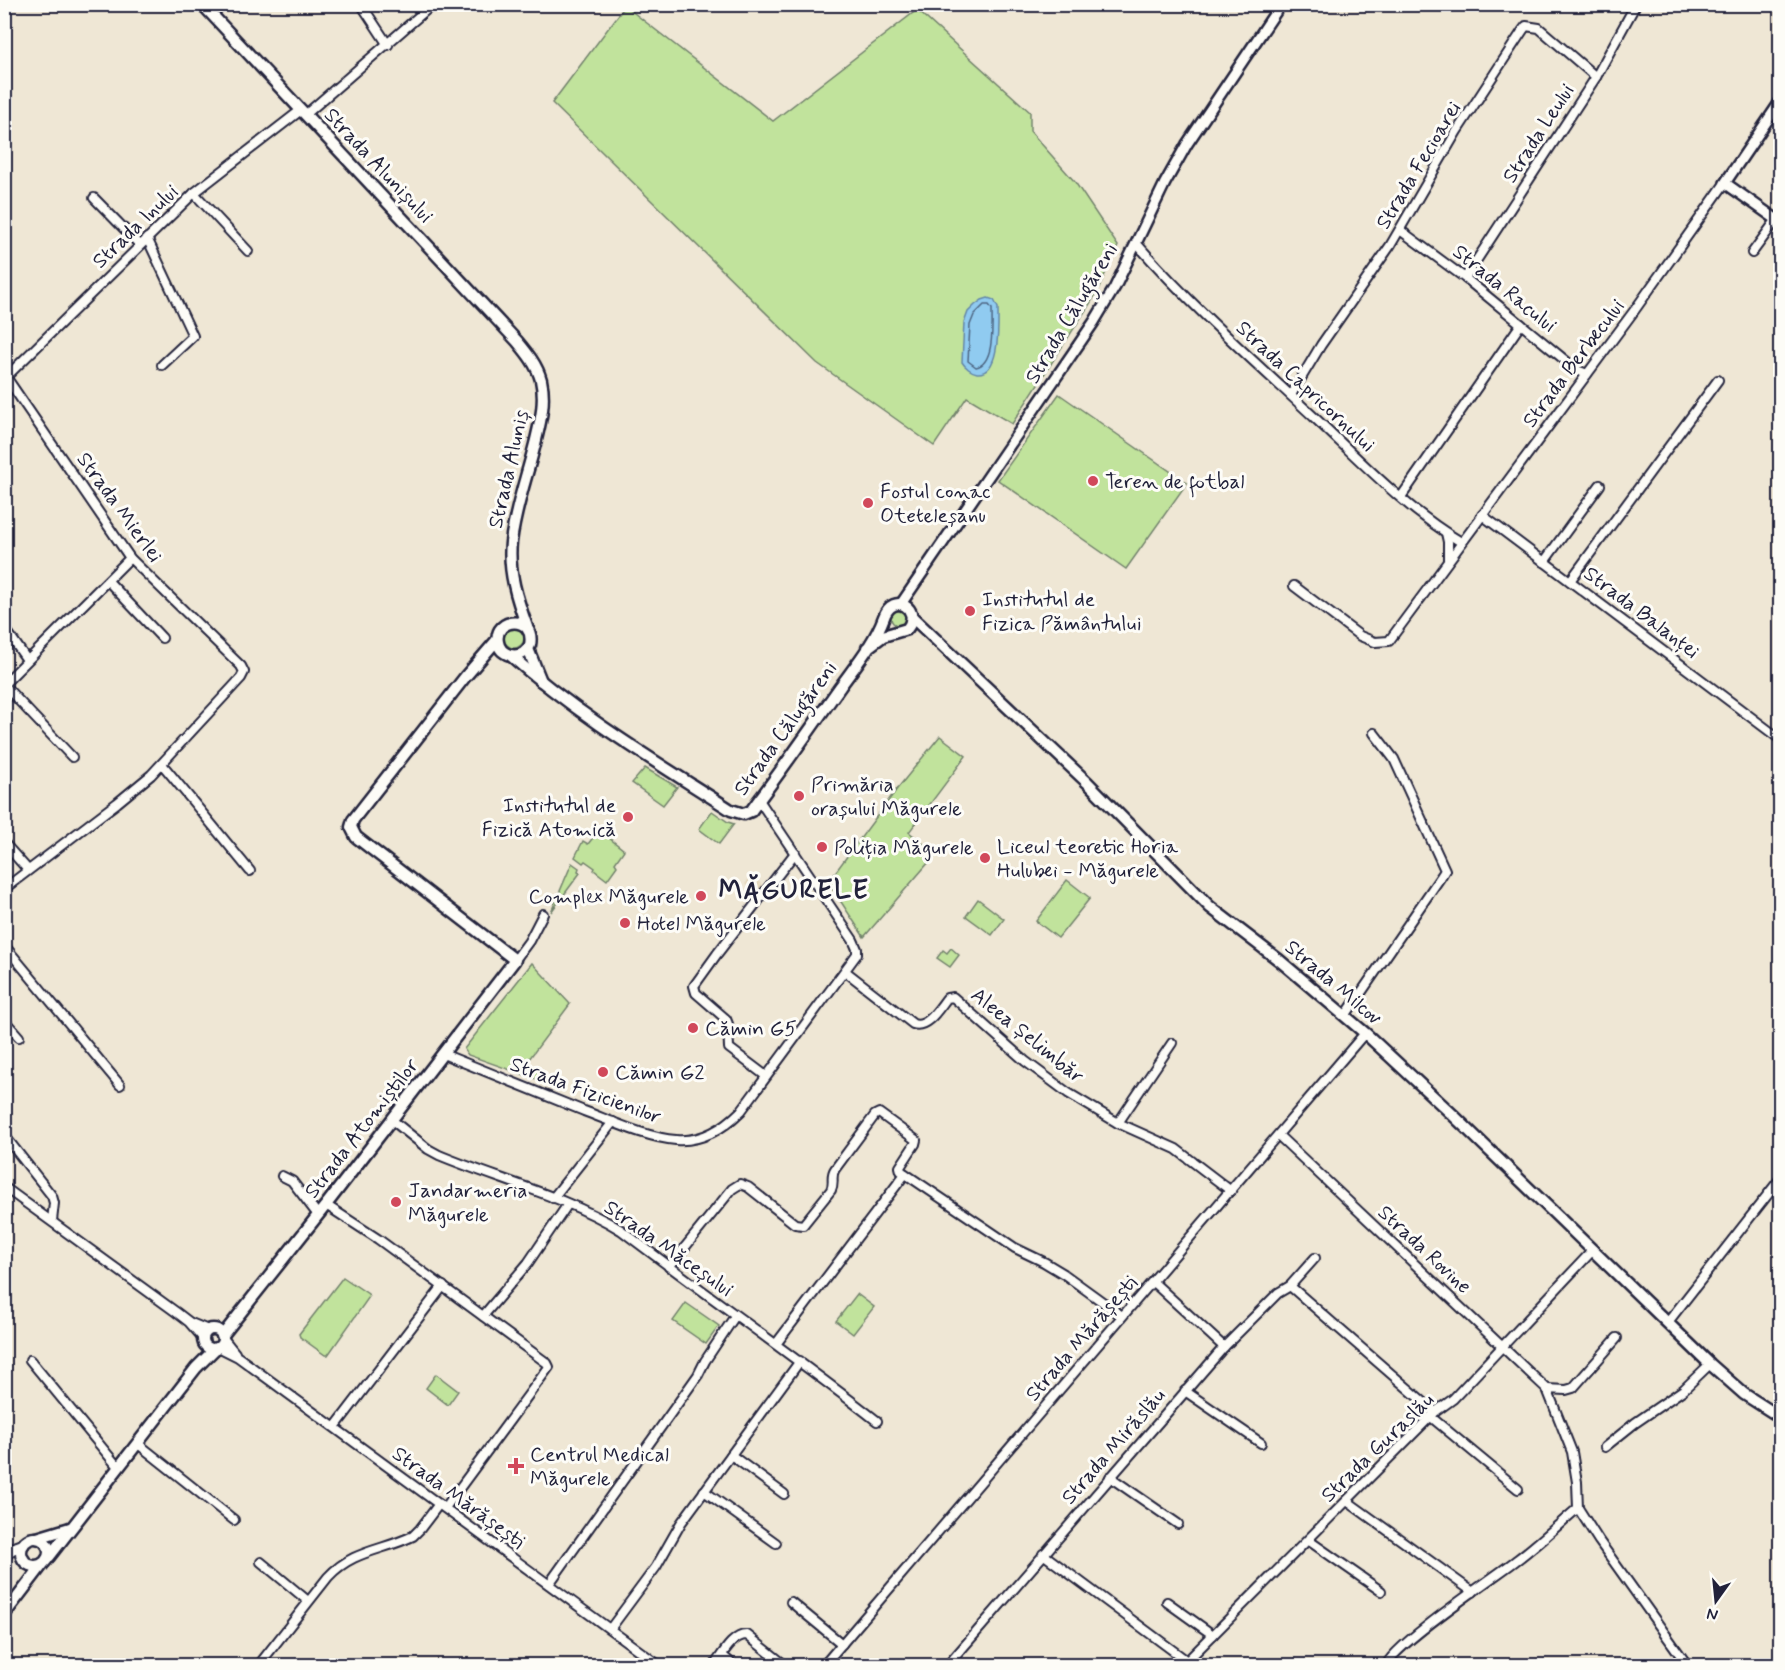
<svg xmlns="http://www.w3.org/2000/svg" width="1785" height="1670" font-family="Mynerve,sans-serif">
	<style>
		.built { fill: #e5d8bd }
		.green { fill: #c1e39c; stroke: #72826c; stroke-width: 1.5 }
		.water { fill: #90cbf0; stroke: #6487a8; stroke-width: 1.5 }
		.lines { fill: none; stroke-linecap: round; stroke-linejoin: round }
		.shore { stroke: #4e6683; stroke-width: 1.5 }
		.minor-casing { stroke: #22223b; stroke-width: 12 }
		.tertiary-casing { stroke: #22223b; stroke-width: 14 }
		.secondary-casing { stroke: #22223b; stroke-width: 15 }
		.minor { stroke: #fdfcf7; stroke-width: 8 }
		.tertiary { stroke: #fdfcf7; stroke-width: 9 }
		.secondary { stroke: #fdfcf7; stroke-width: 10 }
		.poi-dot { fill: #d1495b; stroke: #fdfcf7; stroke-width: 2 }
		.labels { text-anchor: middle; stroke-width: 6; stroke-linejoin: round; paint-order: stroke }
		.street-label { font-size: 21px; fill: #22223b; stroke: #fdfcf7 }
		.poi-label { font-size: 21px; fill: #22223b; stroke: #fdfcf7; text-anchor: start }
		.district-label { font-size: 27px; font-weight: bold; letter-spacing: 1.5px; fill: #22223b; stroke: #fdfcf7 }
	</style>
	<rect width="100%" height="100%" fill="#efe7d5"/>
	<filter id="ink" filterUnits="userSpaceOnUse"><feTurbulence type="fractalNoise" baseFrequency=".0167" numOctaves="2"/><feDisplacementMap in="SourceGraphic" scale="12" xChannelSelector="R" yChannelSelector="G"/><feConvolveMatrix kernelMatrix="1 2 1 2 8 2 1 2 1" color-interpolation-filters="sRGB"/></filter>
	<g filter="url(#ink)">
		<polygon class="built" points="752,875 764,887 757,895 745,884"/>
		<g class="green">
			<polygon points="625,6 773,121 917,10 1030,112 1030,131 1075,182 1118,246 1095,296 1012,424 967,397 934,446 817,363 552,103"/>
			<polygon points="1059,394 1187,483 1126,569 998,480"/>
			<circle cx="898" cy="618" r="7"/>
			<circle cx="514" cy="638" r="10"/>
			<polygon points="940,736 966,756 909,832 936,854 864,937 828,882 897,789"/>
			<polygon points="645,768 677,787 663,805 632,783"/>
			<polygon points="712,811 728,822 734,824 719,844 699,829"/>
			<polygon points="599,830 624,850 615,863 617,866 607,880 594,870 595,868 585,861 583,863 575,857 583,841 588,844"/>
			<polygon points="572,863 579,868 578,871 580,873 551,912"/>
			<polygon points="1067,880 1090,898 1058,938 1036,921"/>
			<polygon points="978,899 1004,919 992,935 966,916"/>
			<polygon points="951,948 959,955 950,967 937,958 943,950 947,953"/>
			<polygon points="532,963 570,1004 526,1063 543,1076 539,1080 468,1055 464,1049"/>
			<polygon points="343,1277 368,1294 369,1297 328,1355 325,1355 300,1337 299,1334"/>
			<polygon points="857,1294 874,1307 853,1334 836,1321"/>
			<polygon points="686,1303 719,1326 706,1344 673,1321"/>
			<polygon points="436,1374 458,1391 448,1405 426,1388"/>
		</g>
		<path class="water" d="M988 298 994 300 998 308C998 323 1001 375 977 373 971 372 965 367 962 362L964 323 968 312 975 305 982 300Z"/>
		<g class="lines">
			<path class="shore" d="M984 305H989L992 309C992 324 995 364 976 367L968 361 970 325 974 315Z"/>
			<g class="minor-casing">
				<g id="minor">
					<polyline points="361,4 388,45"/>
					<polyline points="305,115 433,4"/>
					<polyline points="194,193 248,251"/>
					<polyline points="94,198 140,245"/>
					<polyline points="1400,230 1465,278 1577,370 1587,374"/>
					<polyline points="147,238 193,336 162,365"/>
					<path d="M1137 244C1192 307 1255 362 1316 419 1362 462 1407 510 1461 542"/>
					<polyline points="1752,253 1777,219"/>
					<polyline points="1465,278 1596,77 1636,4"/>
					<polyline points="4,379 194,193 301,110"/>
					<polyline points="1291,395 1321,345 1390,246 1457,131 1523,30 1526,26 1539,28 1596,77"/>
					<polyline points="1401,497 1521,324"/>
					<polyline points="1482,515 1780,739"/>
					<polyline points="1446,533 1448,542 1448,559"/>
					<polyline points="1544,562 1600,485"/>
					<polyline points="108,581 162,638"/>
					<polyline points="1570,581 1718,380"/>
					<polyline points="1294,586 1360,636 1375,642 1389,641 1634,311 1725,183"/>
					<polyline points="4,627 27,660"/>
					<polyline points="4,684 130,558"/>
					<polyline points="4,685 72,757"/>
					<polyline points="162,764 250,871"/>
					<polyline points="4,843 28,870"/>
					<polyline points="4,889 117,803 151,775 241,678 244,672 241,666 130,558 6,377"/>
					<polyline points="4,945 120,1085"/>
					<polyline points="515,960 529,941 543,914"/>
					<path d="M845 971 913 1024C927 1029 939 1008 947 998L953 997 1025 1061 1068 1093 1118 1123 1176 1149 1231 1191"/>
					<polyline points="1345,1016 1442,875 1445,870 1394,759 1374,733"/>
					<polyline points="4,1020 19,1037"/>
					<path d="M443 1054C490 1073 537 1092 584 1111 611 1121 648 1138 676 1140 702 1142 724 1128 741 1111L857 954V949L853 940 759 800"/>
					<polyline points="766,1076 729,1048 728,1024 726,1019 696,993 694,986 717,954 795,853"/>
					<path d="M392 1120 428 1149 439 1155C499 1180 565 1196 621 1230 706 1295 793 1355 877 1421"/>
					<polyline points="1118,1123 1172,1043"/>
					<polyline points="4,1135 52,1196 54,1203 52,1221"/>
					<polyline points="1278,1135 1547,1389 1572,1452 1577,1482 1578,1508 1599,1541 1688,1666"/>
					<polyline points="282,1176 292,1181 318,1215"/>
					<polyline points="4,1187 176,1312 189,1322 203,1338"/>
					<polyline points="553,1198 613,1122"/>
					<polyline points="326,1205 378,1239 547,1363 549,1367 445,1508"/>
					<path d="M669 1267 732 1189 740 1184 748 1187 795 1224 803 1225 831 1190C835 1182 830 1176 835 1169L875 1115 879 1113 916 1140 915 1144 900 1167 901 1171 1015 1248 1044 1262 1064 1274 1122 1316"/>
					<polyline points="1153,1282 1224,1347"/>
					<polyline points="1290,1286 1435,1412"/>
					<polyline points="483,1316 528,1263 568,1204"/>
					<polyline points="1668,1322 1780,1179"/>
					<polyline points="191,1323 208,1330"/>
					<polyline points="223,1338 235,1353"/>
					<polyline points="776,1344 905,1174"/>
					<polyline points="218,1347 238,1357 660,1666"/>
					<polyline points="30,1360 118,1467"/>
					<polyline points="1547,1389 1566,1390 1573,1388 1617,1338"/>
					<polyline points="1185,1391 1261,1443"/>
					<polyline points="1431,1417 1518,1489"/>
					<polyline points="335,1427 443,1286"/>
					<polyline points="137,1443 234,1520"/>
					<polyline points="1605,1447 1635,1423 1683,1390 1710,1364"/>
					<polyline points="731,1455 784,1494"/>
					<polyline points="1110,1477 1178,1524"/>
					<polyline points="704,1491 776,1543"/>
					<polyline points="1347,1501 1473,1592"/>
					<polyline points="1308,1540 1381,1591"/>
					<polyline points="1043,1554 1187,1661"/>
					<polyline points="261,1562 308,1601"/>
					<polyline points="549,1584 698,1375 705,1361 735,1316"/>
					<polyline points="791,1602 842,1644"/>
					<polyline points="1167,1602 1213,1635"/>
					<polyline points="610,1629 656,1567 681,1523 800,1361"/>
					<polyline points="722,1655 734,1666"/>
					<path d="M258 1666 328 1577C353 1550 382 1551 413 1536L420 1529 439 1504"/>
					<path d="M714 1666C722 1655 733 1634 747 1635L786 1666"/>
					<polyline points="823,1666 1365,1033"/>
					<polyline points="947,1666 1224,1347 1278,1293 1290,1286 1315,1258"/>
					<polyline points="1182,1666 1435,1412 1453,1399 1593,1250"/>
					<path d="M1386 1666C1392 1646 1496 1576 1518 1559 1539 1543 1558 1525 1578 1508"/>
				</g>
			</g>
			<g class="tertiary-casing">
				<g id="tertiary">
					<polyline points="1780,102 1725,183 1780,222"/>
					<polyline points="901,604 1094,322 1115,287 1165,183 1187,144 1281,4"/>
				</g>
			</g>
			<g class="secondary-casing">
				<g id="secondary">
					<path d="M202 4 517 341C527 353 537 365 541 380 546 402 540 423 535 444 527 476 515 509 511 542 508 572 517 599 527 627"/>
					<polyline points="912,617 1088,783 1210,907 1279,960 1365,1033 1454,1116 1710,1364 1744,1394 1780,1417"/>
					<polyline points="528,649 541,681"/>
					<path d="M510 655C519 657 526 653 530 645 536 614 493 617 498 642 499 649 503 653 510 655 579 716 655 761 731 810L744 814 751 811 759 800C787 763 813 725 840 687 855 666 875 642 884 617 893 591 923 609 907 629L883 636 867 648"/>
					<circle cx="213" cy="1339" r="10"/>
					<polyline points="222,1336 326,1205 515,960 356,837 351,827 353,820 465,677 497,640"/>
					<polyline points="37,1538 70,1528"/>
					<circle cx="35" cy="1552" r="14"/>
					<polyline points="4,1555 12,1549 23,1545"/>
					<polyline points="49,1557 196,1368 216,1348"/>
					<polyline points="4,1615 43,1564"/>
				</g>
			</g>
			<use href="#minor" class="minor"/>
			<use href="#tertiary" class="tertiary"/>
			<use href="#secondary" class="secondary"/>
		</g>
	</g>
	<g class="poi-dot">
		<circle cx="1093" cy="481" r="6"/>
		<circle cx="868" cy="503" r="6"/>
		<circle cx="970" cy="611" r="6"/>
		<circle cx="799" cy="796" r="6"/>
		<circle cx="628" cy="817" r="6"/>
		<circle cx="822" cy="847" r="6"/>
		<circle cx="985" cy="858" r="6"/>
		<circle cx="701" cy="896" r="6"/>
		<circle cx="625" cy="923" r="6"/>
		<circle cx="693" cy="1028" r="6"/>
		<circle cx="603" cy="1072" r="6"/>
		<circle cx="396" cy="1202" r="6"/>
		<path d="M513 1457h6v6h6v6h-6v6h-6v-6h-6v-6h6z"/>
	</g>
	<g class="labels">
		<g class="street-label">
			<text transform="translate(1538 133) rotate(-57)" y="7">Strada Leului</text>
			<text transform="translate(379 165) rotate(47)" y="7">Strada Alunișului</text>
			<text transform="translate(1418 165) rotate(-59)" y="7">Strada Fecioarei</text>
			<text transform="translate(135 226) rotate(-44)" y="7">Strada Inului</text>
			<text transform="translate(1505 288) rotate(39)" y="7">Strada Racului</text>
			<text transform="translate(1071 313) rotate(-59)" y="7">Strada Călugăreni</text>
			<text transform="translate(1573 363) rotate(-53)" y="7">Strada Berbecului</text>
			<text transform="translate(1306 386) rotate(43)" y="7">Strada Capricornului</text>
			<text transform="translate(508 469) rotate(-77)" y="7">Strada Aluniș</text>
			<text transform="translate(120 507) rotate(54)" y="7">Strada Mierlei</text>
			<text transform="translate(1642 612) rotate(37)" y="7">Strada Balanței</text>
			<text transform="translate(785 728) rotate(-54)" y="7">Strada Călugăreni</text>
			<text transform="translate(1334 982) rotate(40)" y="7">Strada Milcov</text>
			<text transform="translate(1028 1035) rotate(39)" y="7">Aleea Șelimbăr</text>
			<text transform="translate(586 1090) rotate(20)" y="7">Strada Fizicienilor</text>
			<text transform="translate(361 1128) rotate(-52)" y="7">Strada Atomiștilor</text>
			<text transform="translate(669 1248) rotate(35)" y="7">Strada Măceșului</text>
			<text transform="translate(1425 1249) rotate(43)" y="7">Strada Rovine</text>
			<text transform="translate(1081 1338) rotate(-49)" y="7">Strada Mărășești</text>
			<text transform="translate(1113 1446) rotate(-49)" y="7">Strada Mirăslău</text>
			<text transform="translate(1377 1447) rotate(-44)" y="7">Strada Guraslău</text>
			<text transform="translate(459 1497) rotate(36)" y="7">Strada Mărășești</text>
		</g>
		<g class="poi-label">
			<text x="1105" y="488">Teren de fotbal</text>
			<text x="880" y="498">Fostul conac<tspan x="880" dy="24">Oteteleșanu</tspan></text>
			<text x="982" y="606">Institutul de<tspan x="982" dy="24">Fizica Pământului</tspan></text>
			<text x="811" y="791">Primăria<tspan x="811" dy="24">orașului Măgurele</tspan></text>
			<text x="616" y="812" text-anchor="end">Institutul de<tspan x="616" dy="24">Fizică Atomică</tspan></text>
			<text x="997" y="853">Liceul teoretic Horia<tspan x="997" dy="24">Hulubei - Măgurele</tspan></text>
			<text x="834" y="854">Poliția Măgurele</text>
			<text x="689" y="903" text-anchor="end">Complex Măgurele</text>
			<text x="637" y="930">Hotel Măgurele</text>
			<text x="705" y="1035">Cămin G5</text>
			<text x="615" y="1079">Cămin G2</text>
			<text x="408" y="1197">Jandarmeria<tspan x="408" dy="24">Măgurele</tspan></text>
			<text x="530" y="1461">Centrul Medical<tspan x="530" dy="24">Măgurele</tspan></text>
		</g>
		<g class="district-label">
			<text x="794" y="898">MĂGURELE</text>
		</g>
	</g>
	<rect width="1785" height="1670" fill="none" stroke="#fdfcf7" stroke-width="24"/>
	<rect x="12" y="12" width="1761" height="1646" fill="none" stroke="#22223b" stroke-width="2" filter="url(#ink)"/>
	<g transform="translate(1716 1601) rotate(195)" stroke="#fdfcf7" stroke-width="4.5" paint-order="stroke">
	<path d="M0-4.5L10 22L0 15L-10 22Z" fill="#22223b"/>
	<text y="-9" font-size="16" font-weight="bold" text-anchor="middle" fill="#22223b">N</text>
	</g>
</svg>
